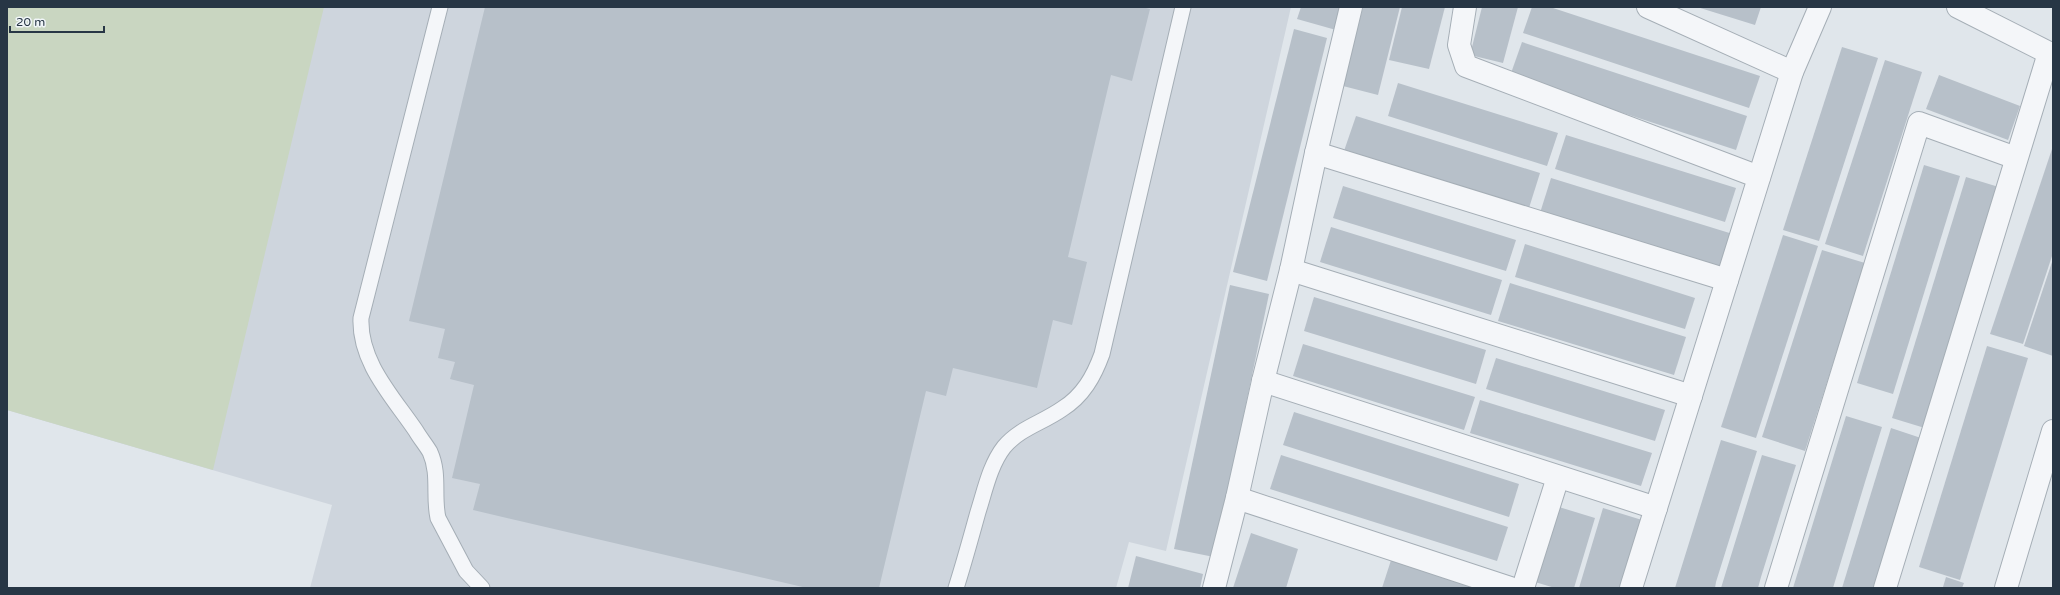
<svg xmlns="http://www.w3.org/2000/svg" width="2060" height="595" font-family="'Varela Round',sans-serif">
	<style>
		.built { fill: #ced5dd }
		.green { fill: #c9d6c1 }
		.building { fill: #b7c0c9 }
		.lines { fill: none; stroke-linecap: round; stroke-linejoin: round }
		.lane-casing { stroke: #a5aeb6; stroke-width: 17 }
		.street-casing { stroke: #a5aeb6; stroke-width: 24 }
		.lane { stroke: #f4f6f9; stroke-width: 15 }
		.street { stroke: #f4f6f9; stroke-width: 22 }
	</style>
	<rect width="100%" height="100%" fill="#e0e6eb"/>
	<polygon class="built" points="7,7 1291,7 1166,551 1129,542 1116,588 310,588 332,505 7,410"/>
	<polygon class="green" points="7,7 324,7 213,470 7,410"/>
	<g class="building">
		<polygon points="485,7 1142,7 1150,9 1132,81 1111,75 1068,257 1087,262 1072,325 1053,320 1037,388 953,368 946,396 926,391 879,588 807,588 473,510 480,484 452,478 474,385 450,379 455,362 438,358 445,329 409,321"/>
		<polygon points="1301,7 1342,7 1336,30 1297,19"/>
		<polygon points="1363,7 1400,7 1378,95 1343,86"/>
		<polygon points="1402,7 1445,7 1429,69 1389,60"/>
		<polygon points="1482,7 1518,7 1503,63 1470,55"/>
		<polygon points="1532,7 1550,7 1760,76 1749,108 1523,33"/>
		<polygon points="1697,7 1761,7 1755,25"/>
		<polygon points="1294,29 1327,38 1267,281 1233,272"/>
		<polygon points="1522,42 1747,116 1736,150 1510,76"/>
		<polygon points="1842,47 1878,58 1819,241 1783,230"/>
		<polygon points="1885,60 1922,72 1863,256 1825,244"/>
		<polygon points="1939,75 2020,106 2008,140 1926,109"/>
		<polygon points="1398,83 1558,133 1547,166 1388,116"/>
		<polygon points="1356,116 1540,173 1529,208 1344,151"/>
		<polygon points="1566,135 1736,188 1725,222 1555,169"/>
		<polygon points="2053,146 2053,253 2023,344 1990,334"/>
		<polygon points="1924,165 1960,176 1893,394 1857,383"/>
		<polygon points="1966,177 2002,188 1928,429 1892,418"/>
		<polygon points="1551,178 1736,235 1724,270 1540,213"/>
		<polygon points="1343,186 1516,240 1506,271 1333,218"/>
		<polygon points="1331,227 1502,280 1491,315 1320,262"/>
		<polygon points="1783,235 1818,246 1756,438 1721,427"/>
		<polygon points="1525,244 1695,298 1685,329 1515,277"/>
		<polygon points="1822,250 1865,263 1805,451 1762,437"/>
		<polygon points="2053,259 2053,356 2024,346"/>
		<polygon points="1510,283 1686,337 1674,375 1498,321"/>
		<polygon points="1230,285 1269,294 1214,557 1174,549"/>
		<polygon points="1314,297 1486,350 1476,384 1304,331"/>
		<polygon points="1303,344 1475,397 1464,430 1293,376"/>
		<polygon points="1987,346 2028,358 1960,580 1919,567"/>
		<polygon points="1496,358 1665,410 1655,441 1486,389"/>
		<polygon points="1480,400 1652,453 1641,486 1470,433"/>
		<polygon points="1294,412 1519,484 1509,517 1283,445"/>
		<polygon points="1846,416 1882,427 1865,482 1833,588 1793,588"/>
		<polygon points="1891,428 1927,440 1881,588 1842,588"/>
		<polygon points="1721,440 1757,451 1716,582 1715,588 1675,588"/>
		<polygon points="1281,455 1508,527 1497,561 1270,489"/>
		<polygon points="1762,455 1796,465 1761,577 1758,588 1721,588"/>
		<polygon points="1559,507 1595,518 1574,588 1555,588 1535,582"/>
		<polygon points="1603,508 1642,520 1621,588 1579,588"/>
		<polygon points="1251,533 1298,549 1286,588 1233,588"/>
		<polygon points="1393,554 1499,588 1382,588"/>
		<polygon points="1136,556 1203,574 1200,588 1128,588"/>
		<polygon points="1946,577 1964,583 1962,588 1943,587"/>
	</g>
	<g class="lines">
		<g class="lane-casing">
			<g id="lane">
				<path d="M440 7 361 318C359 362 393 397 416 431 420 438 426 445 430 452 440 474 433 496 438 518L466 571 482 588"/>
				<path d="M956 588C964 563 971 537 978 512 985 490 990 465 1004 447 1020 428 1042 423 1062 409 1083 396 1094 376 1102 354L1183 7"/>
			</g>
		</g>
		<g class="street-casing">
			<g id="street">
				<polyline points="1465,7 1459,45 1466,66 1759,177"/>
				<polyline points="1648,7 1792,72"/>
				<polyline points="1958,7 2053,55"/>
				<polyline points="1316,153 1727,280"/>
				<polyline points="1291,270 1691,396"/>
				<polyline points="1263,381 1656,508"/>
				<polyline points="1237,498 1510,588"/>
				<polyline points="1214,588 1237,498 1263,381 1291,270 1316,153 1351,7"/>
				<polyline points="1523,588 1558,477"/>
				<polyline points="1631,588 1792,72 1820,7"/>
				<polyline points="1776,588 1919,123 2016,158"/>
				<polyline points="1885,588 2049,53"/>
				<polyline points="2006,588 2053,431"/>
			</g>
		</g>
		<use href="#lane" class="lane"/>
		<use href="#street" class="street"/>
	</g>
	<rect width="2060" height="595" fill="none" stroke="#273645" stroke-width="16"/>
	<path d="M10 26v6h94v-6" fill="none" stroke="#273645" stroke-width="2"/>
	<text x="16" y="26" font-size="12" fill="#273645" stroke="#f0f5f8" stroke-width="3" paint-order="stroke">20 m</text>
</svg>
